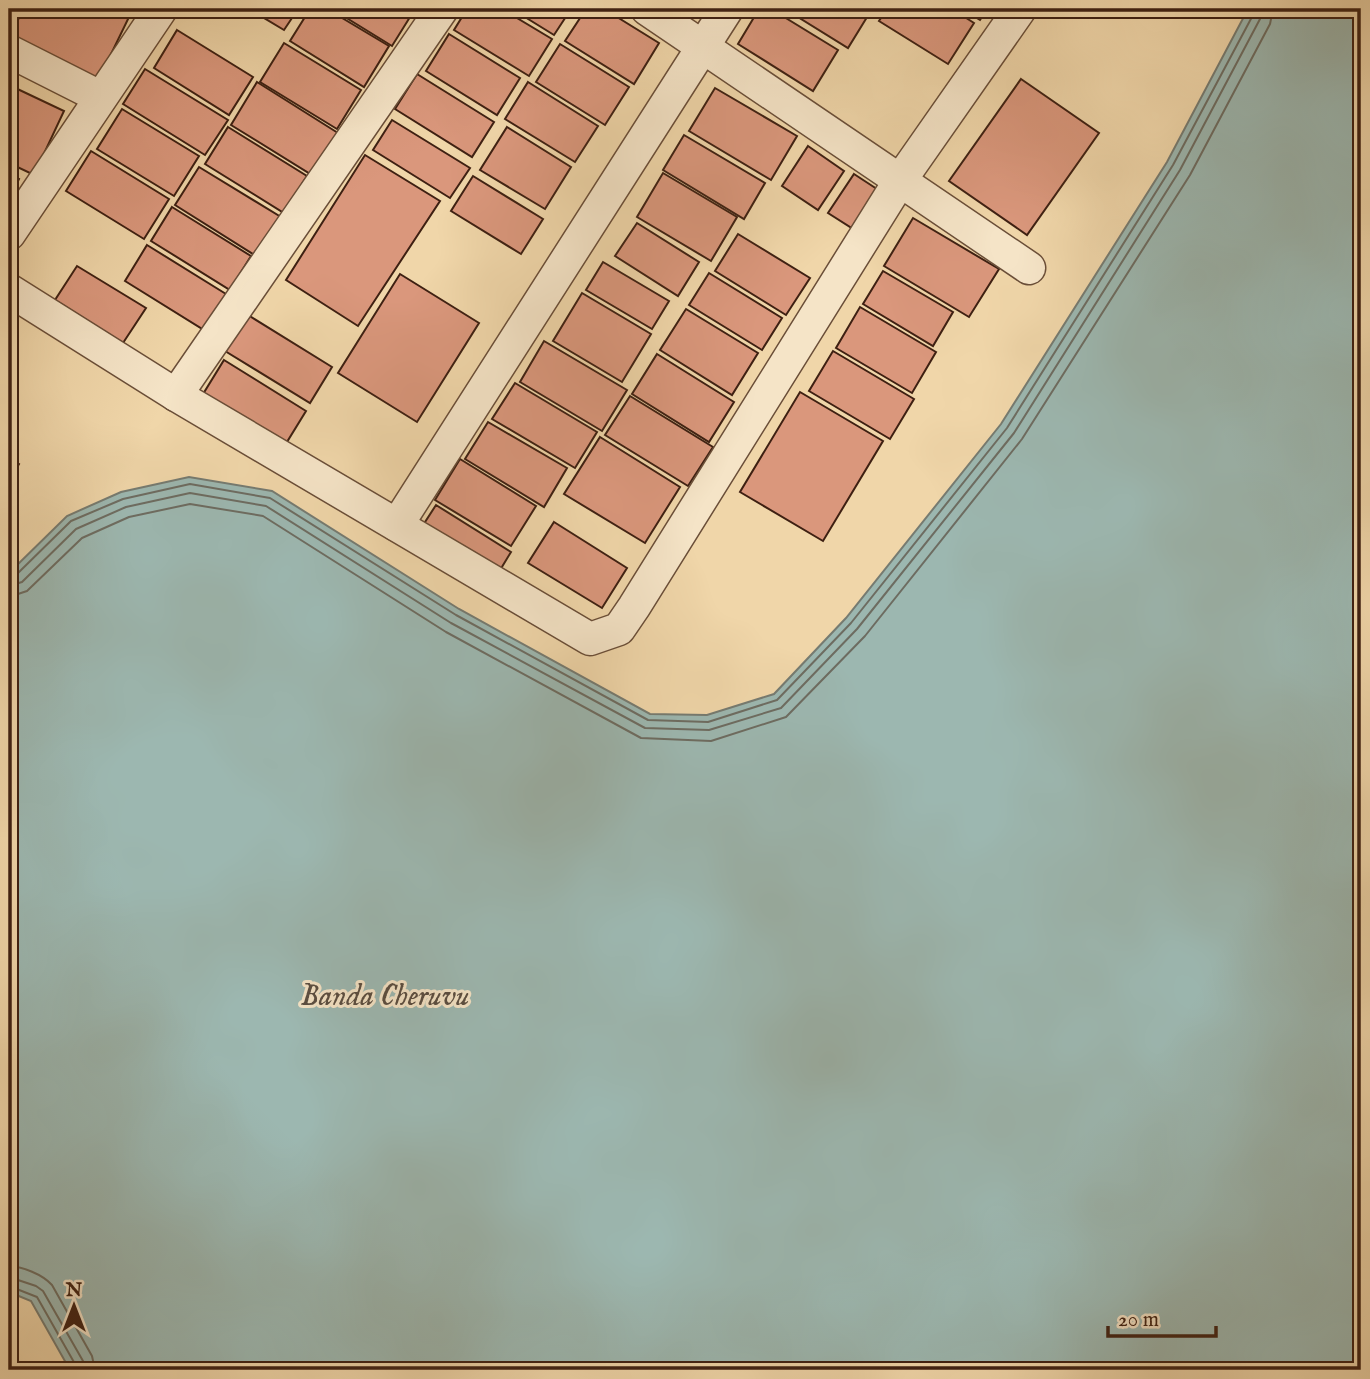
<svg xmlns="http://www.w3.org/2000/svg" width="1370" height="1379" font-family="'IM FELL English',serif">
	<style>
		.water { fill: #9cb7b0; stroke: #767b71; stroke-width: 2 }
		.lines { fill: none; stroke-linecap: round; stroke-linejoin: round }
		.shore { stroke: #6d6c61; stroke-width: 2 }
		.building { fill: #da977c; stroke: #3e2012; stroke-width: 2 }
		.minor-casing { stroke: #6a4e38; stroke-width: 35 }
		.minor { stroke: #f5e4c7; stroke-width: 32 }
		.labels { text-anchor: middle; stroke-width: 6; stroke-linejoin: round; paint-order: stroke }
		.water-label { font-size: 30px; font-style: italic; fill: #5a4d41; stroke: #f5e4c7 }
	</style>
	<rect width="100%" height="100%" fill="#f0d6a9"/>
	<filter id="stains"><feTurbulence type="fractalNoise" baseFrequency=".00286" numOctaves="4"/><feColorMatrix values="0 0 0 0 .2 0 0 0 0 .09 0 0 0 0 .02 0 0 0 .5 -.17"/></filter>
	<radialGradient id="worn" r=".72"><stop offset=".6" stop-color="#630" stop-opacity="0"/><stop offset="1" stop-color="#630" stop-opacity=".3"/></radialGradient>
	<polygon class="water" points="1248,9 1361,9 1361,1370 70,1370 31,1301 9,1292 9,573 67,516 121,492 189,477 272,491 459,609 650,714 707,715 774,694 846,618 1001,424 1167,162"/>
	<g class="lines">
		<g class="shore">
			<polyline points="9,577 16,575 71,521 123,499 190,484 270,498 456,615 648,720 708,722 777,700 851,623 1007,428 1173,165 1253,15 1254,9"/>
			<polyline points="9,586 22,582 76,529 126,507 190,493 266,506 451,623 645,728 709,730 781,708 857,629 1014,433 1180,170 1260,19 1262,9"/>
			<polyline points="9,597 27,591 82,538 129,517 190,504 263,516 446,632 641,738 711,741 786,717 865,636 1022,439 1190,175 1270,24 1273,9"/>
			<path d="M9 1266C23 1267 42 1274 52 1285L92 1356 95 1370"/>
			<polyline points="9,1277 36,1286 43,1291 83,1361 85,1370"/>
			<polyline points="9,1286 37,1297 75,1364 76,1370"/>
		</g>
	</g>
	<g class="building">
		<polygon points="23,9 117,9 130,15 99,79 10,37"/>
		<polygon points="249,9 298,9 284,30"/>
		<polygon points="310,9 327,9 389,46 364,87 290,41"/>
		<polygon points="332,9 415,9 392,46"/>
		<polygon points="467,9 502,9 552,39 529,76 454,30"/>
		<polygon points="512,9 571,9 554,35"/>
		<polygon points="586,9 604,9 659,43 634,84 565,41"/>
		<polygon points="759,9 771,9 838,50 813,91 738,44"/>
		<polygon points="785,9 872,9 848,48"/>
		<polygon points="887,9 952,9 974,23 948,64 879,21"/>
		<polygon points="962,9 987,9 980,20"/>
		<polygon points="177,30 253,77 229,115 154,68"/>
		<polygon points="449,34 520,78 497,115 426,71"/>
		<polygon points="284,43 361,90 337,129 260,82"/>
		<polygon points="560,44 629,87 605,125 536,82"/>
		<polygon points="145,69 228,120 205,155 123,104"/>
		<polygon points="417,74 494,122 472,157 395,109"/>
		<polygon points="1021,79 1099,133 1027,235 949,181"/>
		<polygon points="257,82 338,133 312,175 231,125"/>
		<polygon points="528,82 598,126 575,162 505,119"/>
		<polygon points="9,85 64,111 34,175 9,163"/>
		<polygon points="715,88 797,136 771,180 689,131"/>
		<polygon points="122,109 199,156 174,196 97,149"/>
		<polygon points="392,120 470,168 450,198 373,150"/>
		<polygon points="228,127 307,176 284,213 205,164"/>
		<polygon points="507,127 571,167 545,209 480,170"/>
		<polygon points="684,135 765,183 744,219 663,170"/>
		<polygon points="808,146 844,171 818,210 782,186"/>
		<polygon points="91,151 169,199 144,239 66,191"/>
		<polygon points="365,155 440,201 358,326 286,280"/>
		<polygon points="199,167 281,217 256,256 175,205"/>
		<polygon points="663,173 737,217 711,261 637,217"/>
		<polygon points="9,174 19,179 9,200"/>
		<polygon points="854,174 883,193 858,232 828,213"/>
		<polygon points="473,176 543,219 521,254 451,211"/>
		<polygon points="172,207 251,256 230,290 151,241"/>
		<polygon points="913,218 999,269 969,317 884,266"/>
		<polygon points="637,223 699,262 678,296 615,256"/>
		<polygon points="738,234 810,278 786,315 715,271"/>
		<polygon points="147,245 226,294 204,330 125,281"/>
		<polygon points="603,262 669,301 652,329 586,290"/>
		<polygon points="77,266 146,308 123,343 55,300"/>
		<polygon points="883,271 953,312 933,346 863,304"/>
		<polygon points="709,273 782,318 762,350 689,305"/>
		<polygon points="400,274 479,323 417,422 338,373"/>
		<polygon points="582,293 651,334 622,382 553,341"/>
		<polygon points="860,307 936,352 912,393 836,348"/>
		<polygon points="686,309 758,353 732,395 660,350"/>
		<polygon points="248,315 332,367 310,403 225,351"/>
		<polygon points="544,341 627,390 602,431 520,382"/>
		<polygon points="833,351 914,399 890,439 809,391"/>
		<polygon points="657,354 734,402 709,442 632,394"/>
		<polygon points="224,360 306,411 282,450 200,399"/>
		<polygon points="515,383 597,432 575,468 492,419"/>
		<polygon points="800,392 883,441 823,541 740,492"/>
		<polygon points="630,396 713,447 688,486 605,435"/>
		<polygon points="488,422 567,468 544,507 465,459"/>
		<polygon points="600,437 680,487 645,543 564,494"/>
		<polygon points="9,457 19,464 9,481"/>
		<polygon points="460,459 536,506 511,546 435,500"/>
		<polygon points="436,505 511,552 494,580 418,533"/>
		<polygon points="554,522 627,568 602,608 528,563"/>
	</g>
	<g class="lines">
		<g class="minor-casing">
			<g id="minor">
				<polyline points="647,9 1029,268"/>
				<polyline points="9,51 100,97"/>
				<polyline points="9,234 161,9"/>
				<polyline points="9,290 176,395 590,639 619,629 634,607 899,182 1020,9"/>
				<polyline points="176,395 442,9"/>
				<polyline points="397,525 727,9"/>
			</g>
		</g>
		<use href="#minor" class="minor"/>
	</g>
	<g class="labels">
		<g class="water-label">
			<text x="385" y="1005">Banda Cheruvu</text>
		</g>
	</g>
	<rect width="1370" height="1379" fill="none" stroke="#f0d6a9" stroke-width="35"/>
	<rect x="10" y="10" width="1349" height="1358" fill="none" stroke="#3e2012" stroke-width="3.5"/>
	<rect x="18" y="18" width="1335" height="1344" fill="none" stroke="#3e2012" stroke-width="2"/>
	<g transform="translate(74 1306)" stroke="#f5e4c7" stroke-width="5" paint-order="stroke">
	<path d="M0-5L12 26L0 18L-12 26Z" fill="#3e2012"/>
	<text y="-10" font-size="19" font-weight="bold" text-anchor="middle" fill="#3e2012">N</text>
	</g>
	<path d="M1108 1326v10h108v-10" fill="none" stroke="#3e2012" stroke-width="3.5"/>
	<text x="1118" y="1326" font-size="21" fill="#3e2012" stroke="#f5e4c7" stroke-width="5" paint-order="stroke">20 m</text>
	<rect width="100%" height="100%" filter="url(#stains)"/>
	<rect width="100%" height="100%" fill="url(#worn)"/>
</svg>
